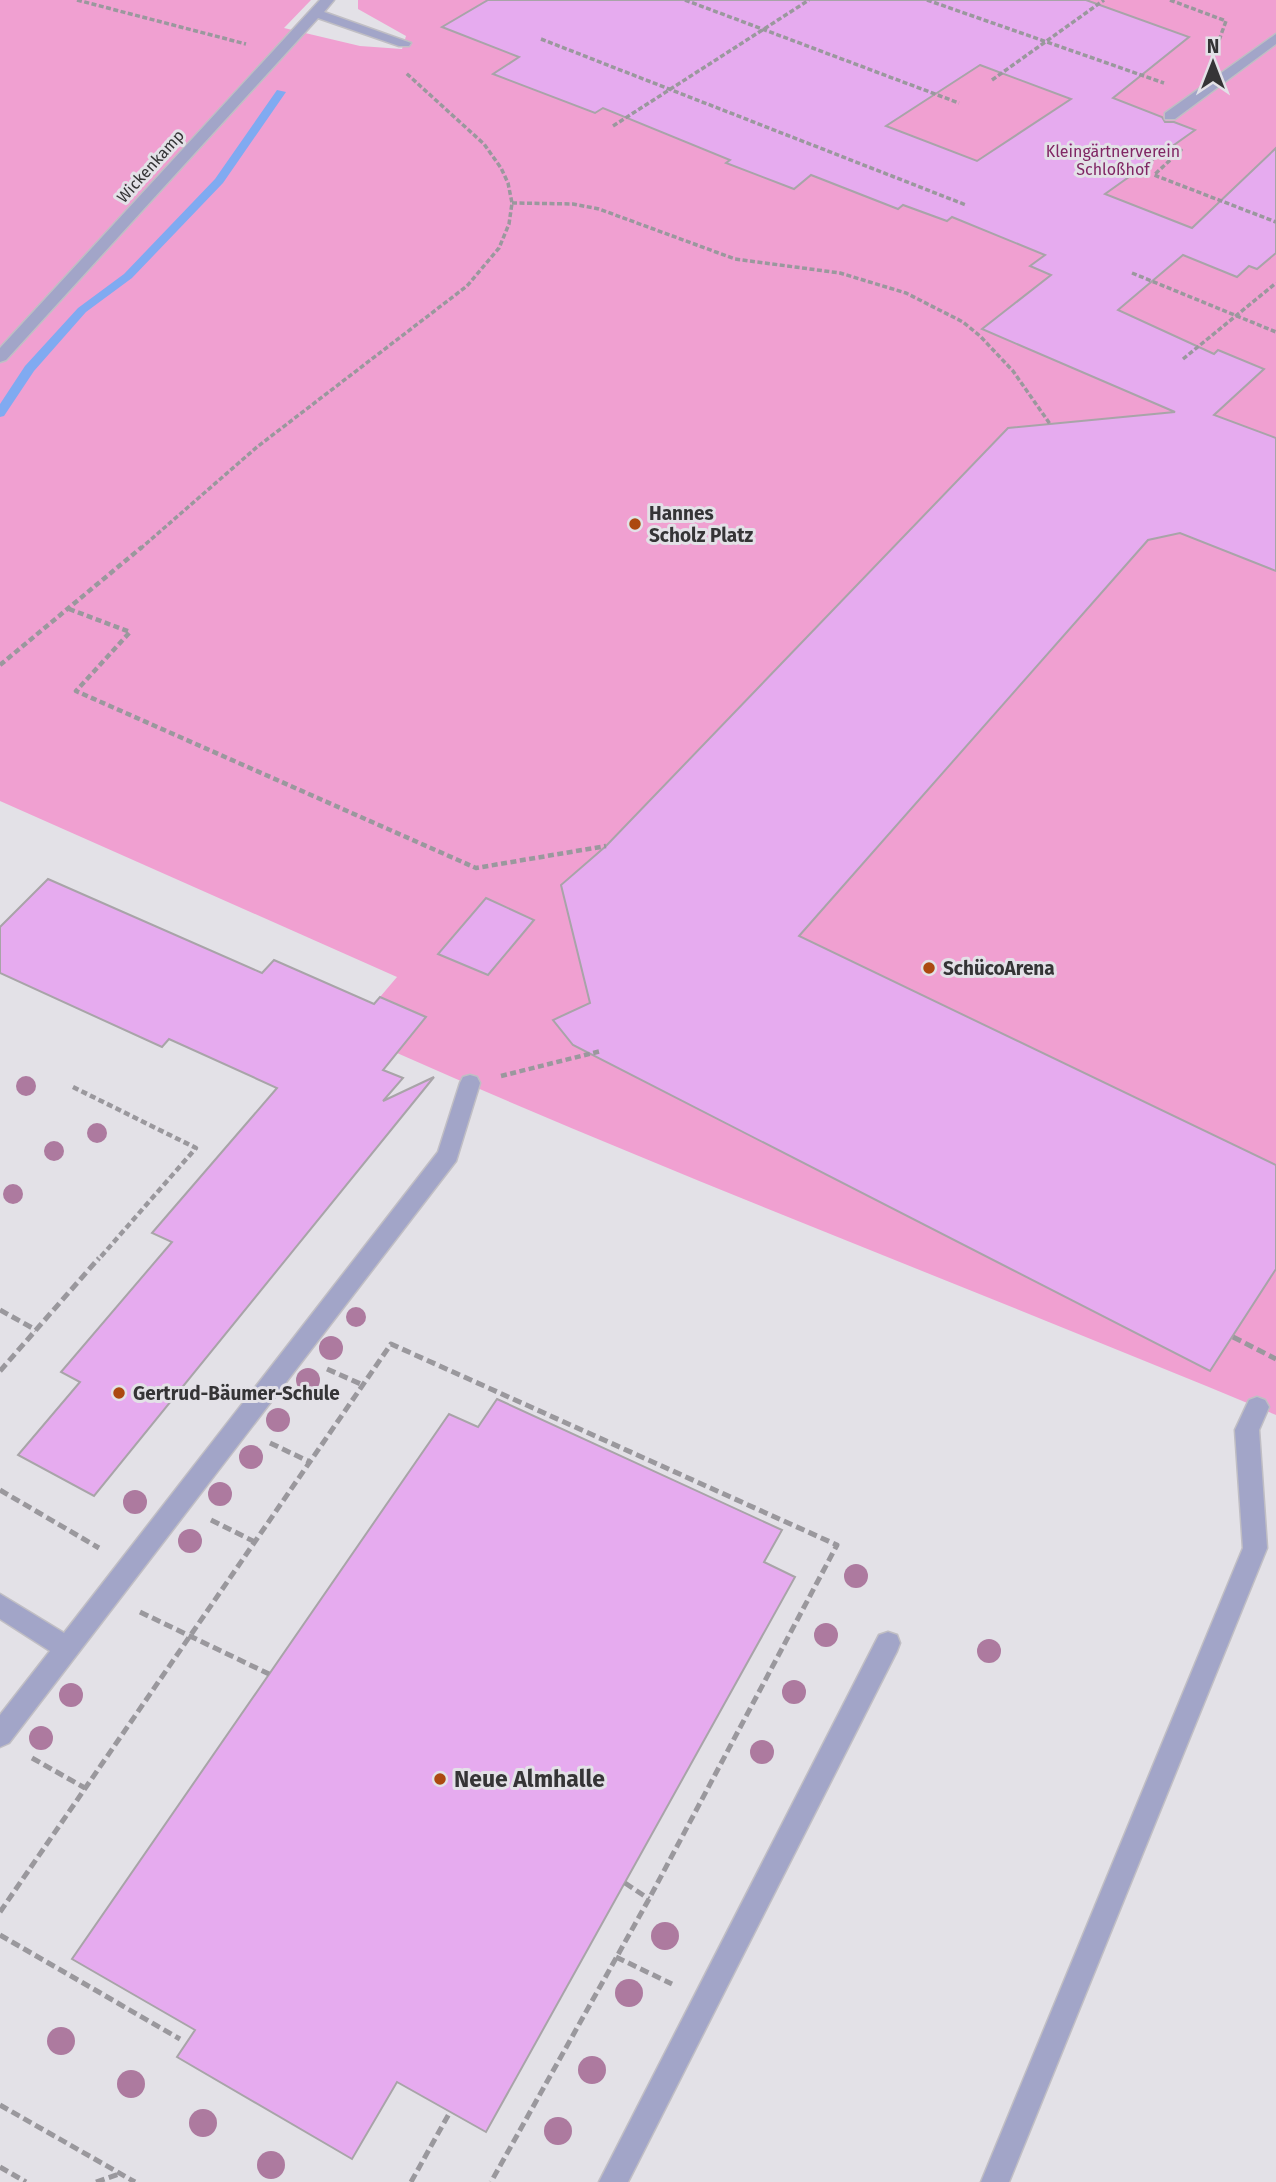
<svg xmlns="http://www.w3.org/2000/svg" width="1276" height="2182" font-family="'Fira Sans',sans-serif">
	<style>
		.green { fill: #f0a0d1 }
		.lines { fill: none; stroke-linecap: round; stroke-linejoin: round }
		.stream { fill: #80aaf1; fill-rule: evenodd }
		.building { fill: #e6abef; stroke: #a8a4a8; stroke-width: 2; fill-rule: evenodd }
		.minor-casing { stroke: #c0bec4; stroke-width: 3 }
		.path-far2 { stroke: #9a989d; stroke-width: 3.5; stroke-dasharray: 5 2.5; stroke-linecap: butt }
		.path-far1 { stroke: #9a989d; stroke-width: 4.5; stroke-dasharray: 6 3.5; stroke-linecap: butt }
		.path { stroke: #9a989d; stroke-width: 5; stroke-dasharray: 9 4.5; stroke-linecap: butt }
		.minor { fill: #a2a5c8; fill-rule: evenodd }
		.tree { fill: #ad7a9f }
		.poi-dot { fill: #ac4910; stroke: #e3e1e7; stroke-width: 2.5 }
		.labels { text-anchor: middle; stroke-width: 6; stroke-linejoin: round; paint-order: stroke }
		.far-park-label { font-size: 16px; fill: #802664; stroke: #e3e1e7 }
		.far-street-label { font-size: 16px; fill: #353436; stroke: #e3e1e7 }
		.poi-label { font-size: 19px; font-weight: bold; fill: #353436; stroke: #e3e1e7; text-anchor: start }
		.near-poi-label { font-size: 23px; font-weight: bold; fill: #353436; stroke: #e3e1e7; text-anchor: start }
	</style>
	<rect width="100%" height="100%" fill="#e3e1e7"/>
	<path class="green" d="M0 0H311L284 28 360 46 402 49 406 36 358 9V0H1276V1415C984 1293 687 1181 397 1053L426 1017 380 997 397 977 0 801Z"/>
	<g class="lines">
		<polygon class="stream" points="277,90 286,92 223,183 132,278 86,312 34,371 4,416 0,417 0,404 25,366 78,308 124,274 215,179"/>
	</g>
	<g class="building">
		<path d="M488 0H1086L1189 37 1113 98 1162 117 1165 122H1174L1195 130 1105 194 1192 228 1276 148V253L1257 269 1249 266 1237 277 1183 255 1118 310 1214 354 1218 350 1264 369 1214 415 1276 438V571L1180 533 1148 540 799 936 1276 1165V1269L1210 1371 573 1045 553 1020 590 1003 561 885 606 846 1008 428 1175 412 982 329 1051 275 1030 266 1045 255 952 217 947 221 903 205 898 209 811 175 794 189 726 163 730 160 603 108 595 113 493 74 519 57 442 27ZM980 65 1071 99 977 161 886 126Z"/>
		<polygon points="48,879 262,973 274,960 374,1004 380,997 426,1017 383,1070 403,1078 383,1101 434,1077 94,1496 18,1455 80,1382 61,1372 172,1242 152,1233 277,1088 169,1039 162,1047 0,973 0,927"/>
		<polygon points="486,898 534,920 488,975 438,954"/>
		<polygon points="497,1399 782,1530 764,1562 795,1577 486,2132 397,2082 352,2159 177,2057 195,2030 72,1959 449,1414 478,1427"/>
	</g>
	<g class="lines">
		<g class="minor-casing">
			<g id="minor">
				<polygon points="320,0 334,0 324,12 411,43 409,46 399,46 318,18 6,360 0,362 0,348"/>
				<polygon points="1276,34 1276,44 1175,119 1165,119 1165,113"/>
				<polygon points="470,1075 477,1077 480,1083 456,1161 9,1743 0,1747 0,1715 50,1651 0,1619 0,1594 64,1633 438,1152 460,1083 463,1077"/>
				<polygon points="1257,1397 1265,1400 1269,1407 1259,1430 1267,1548 1009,2182 981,2182 1243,1548 1235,1430 1249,1400"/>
				<polygon points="888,1632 897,1635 900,1643 897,1651 628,2182 599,2182 879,1635"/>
			</g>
		</g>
		<g class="path-far2">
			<polyline points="77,0 246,44"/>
			<polyline points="685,0 959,103"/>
			<polyline points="927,0 1164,83"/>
			<polyline points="1170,0 1226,21 1218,43"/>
			<polyline points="541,39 966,205"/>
			<polyline points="992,80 1104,0"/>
			<polyline points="613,126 809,0"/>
			<polyline points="1174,147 1181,150 1154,175 1276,222"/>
			<polyline points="512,203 573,204 599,209 735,259 840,273 906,293 963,322 980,336 1013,371 1050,424"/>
			<polyline points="1132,273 1276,332"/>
			<polyline points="1183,359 1276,283"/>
			<polyline points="140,549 257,447 467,286 499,248 509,224 512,203 508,183 501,168 484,144 406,73"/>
		</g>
		<g class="path-far1">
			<polyline points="69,609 130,632 76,691 476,868 606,846"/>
			<polyline points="0,665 142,547"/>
			<polyline points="501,1076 601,1051"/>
			<polyline points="73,1087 196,1148 98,1260"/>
		</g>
		<g class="path">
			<polyline points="0,1310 36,1330"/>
			<polyline points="1233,1337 1276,1359"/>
			<polyline points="327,1369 363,1385"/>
			<polyline points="0,1371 99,1258"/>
			<polyline points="270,1443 310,1462"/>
			<polyline points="0,1490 99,1548"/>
			<polyline points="211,1520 255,1542"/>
			<polyline points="140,1612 269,1674"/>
			<polyline points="32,1758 85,1788"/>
			<polyline points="625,1883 649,1899"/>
			<polyline points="0,1912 391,1344 837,1545 649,1899 491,2182"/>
			<polyline points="0,1935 180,2039"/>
			<polyline points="616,1957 672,1984"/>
			<polyline points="0,2105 135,2182"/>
			<polyline points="0,2167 26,2182"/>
			<polyline points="96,2182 119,2174"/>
			<polyline points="411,2182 450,2112"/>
		</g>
		<use href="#minor" class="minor"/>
	</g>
	<g class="tree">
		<circle cx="26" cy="1086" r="10"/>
		<circle cx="97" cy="1133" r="10"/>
		<circle cx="54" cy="1151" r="10"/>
		<circle cx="13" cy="1194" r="10"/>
		<circle cx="356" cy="1317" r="10"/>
		<circle cx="331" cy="1348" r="12"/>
		<circle cx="308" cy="1380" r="12"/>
		<circle cx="278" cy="1420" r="12"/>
		<circle cx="251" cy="1457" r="12"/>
		<circle cx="220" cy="1494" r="12"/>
		<circle cx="135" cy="1502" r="12"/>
		<circle cx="190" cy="1541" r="12"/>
		<circle cx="856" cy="1576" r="12"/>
		<circle cx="826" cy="1635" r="12"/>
		<circle cx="989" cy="1651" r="12"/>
		<circle cx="794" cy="1692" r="12"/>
		<circle cx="71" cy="1695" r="12"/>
		<circle cx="41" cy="1738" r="12"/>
		<circle cx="762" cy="1752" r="12"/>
		<circle cx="665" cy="1936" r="14"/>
		<circle cx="629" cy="1993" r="14"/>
		<circle cx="61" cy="2041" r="14"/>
		<circle cx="592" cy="2070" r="14"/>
		<circle cx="131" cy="2084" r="14"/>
		<circle cx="203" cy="2123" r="14"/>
		<circle cx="558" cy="2131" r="14"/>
		<circle cx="271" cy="2165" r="14"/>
	</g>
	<g class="poi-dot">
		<circle cx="635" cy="524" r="7"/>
		<circle cx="929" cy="968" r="7"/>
		<circle cx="119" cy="1393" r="7"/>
		<circle cx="440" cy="1779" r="7"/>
	</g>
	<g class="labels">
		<g class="far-park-label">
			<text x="1113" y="157">Kleingärtnerverein<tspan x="1113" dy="18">Schloßhof</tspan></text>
		</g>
		<g class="far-street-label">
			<text transform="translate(150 166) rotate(-48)" y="6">Wickenkamp</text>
		</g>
		<g class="poi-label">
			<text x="649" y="520">Hannes<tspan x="649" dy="22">Scholz Platz</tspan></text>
			<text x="943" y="975">SchücoArena</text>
			<text x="133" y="1400">Gertrud-Bäumer-Schule</text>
		</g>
		<g class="near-poi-label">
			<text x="454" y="1787">Neue Almhalle</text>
		</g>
	</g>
	<g transform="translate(1213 63)" stroke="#e3e1e7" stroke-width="5" paint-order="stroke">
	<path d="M0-5L12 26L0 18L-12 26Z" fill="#353436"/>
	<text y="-10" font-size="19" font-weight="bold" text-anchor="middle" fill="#353436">N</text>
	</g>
</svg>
